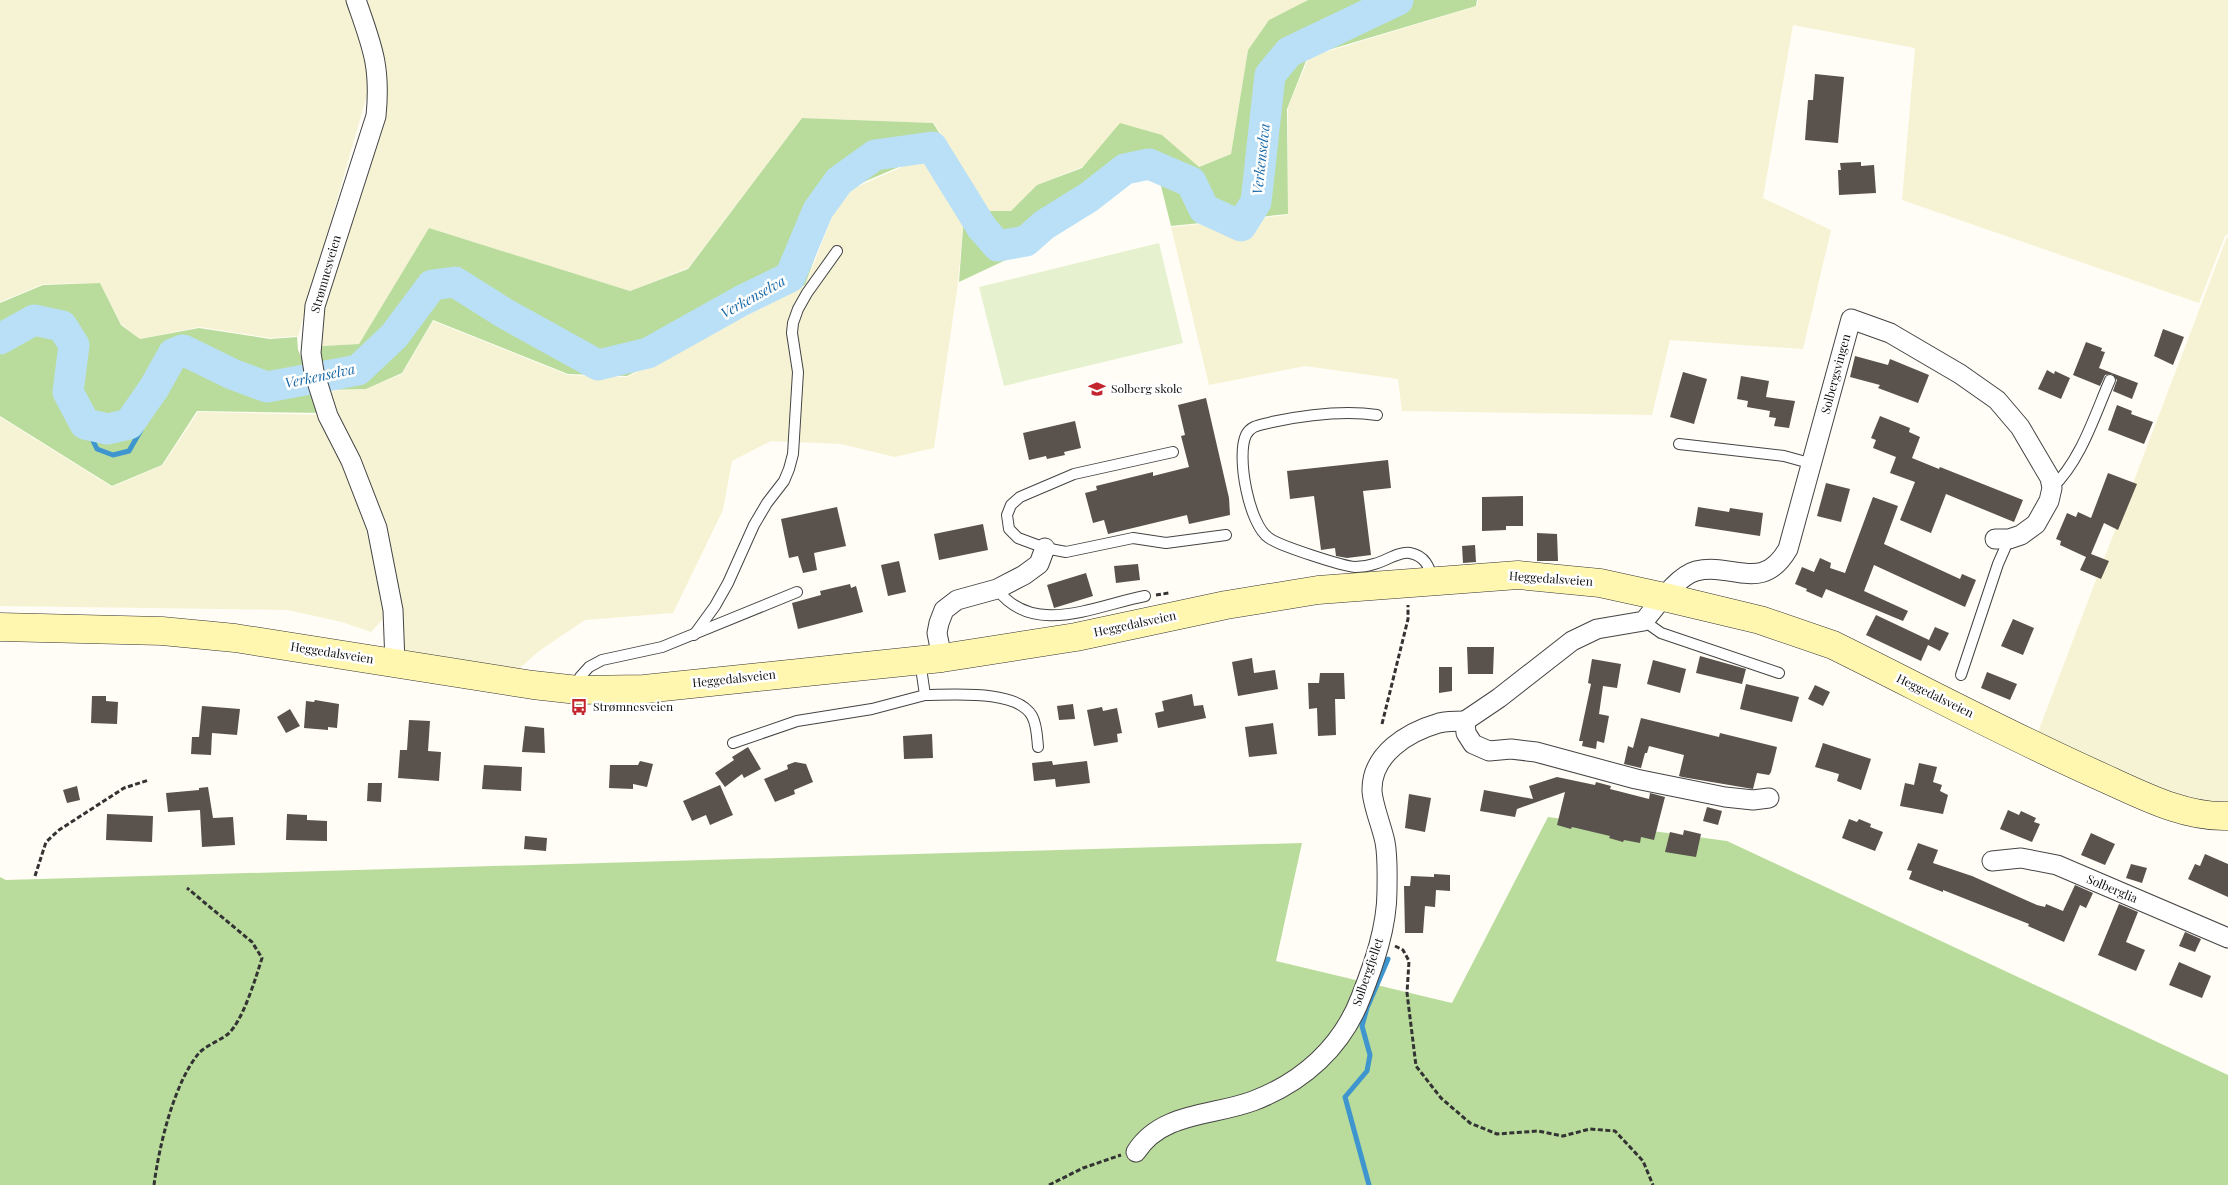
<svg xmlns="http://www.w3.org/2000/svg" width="2228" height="1185" font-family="'Playfair Display',serif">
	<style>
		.farmland { fill: #f6f3d4 }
		.forest { fill: #b9dc9c }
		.pitch { fill: #e6f2cf }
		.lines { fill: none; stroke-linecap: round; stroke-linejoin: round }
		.stream { stroke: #3f96cf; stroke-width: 5 }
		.river { stroke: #b9e0f7; stroke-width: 31 }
		.building { fill: #5a524d }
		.service-casing { stroke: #444; stroke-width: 12 }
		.minor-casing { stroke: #444; stroke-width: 21 }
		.secondary-casing { stroke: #333; stroke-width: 29 }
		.path { stroke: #333; stroke-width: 3; stroke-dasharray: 5 2.5; stroke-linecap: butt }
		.service { stroke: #fff; stroke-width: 10 }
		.minor { stroke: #fff; stroke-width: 19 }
		.secondary { stroke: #fff6b0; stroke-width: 28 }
		.labels { text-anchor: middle; stroke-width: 5; stroke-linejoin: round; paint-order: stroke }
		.street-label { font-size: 12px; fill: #111; stroke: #fff }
		.poi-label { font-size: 12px; fill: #111; stroke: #fff; text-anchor: start }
		.water-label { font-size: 14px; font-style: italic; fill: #1768a6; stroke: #fff }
	</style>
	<rect width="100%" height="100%" fill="#fffdf5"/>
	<g class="farmland">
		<polygon points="0,0 352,0 368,57 369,88 298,336 270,338 200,327 140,339 121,324 100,283 43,284 0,302"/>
		<polygon points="357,0 1308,0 1269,20 1248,50 1231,154 1198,167 1162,135 1037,185 1011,212 988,211 934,123 802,118 688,268 630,291 429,228 359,344 306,347 306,322 373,89"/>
		<polygon points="1478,0 2228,0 2228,234 2225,236 2199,303 1902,200 1915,48 1793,25 1763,198 1831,230 1803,349 1670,340 1652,415 1402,411 1398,379 1305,366 1209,385 1171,227 1288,215 1288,107 1309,57 1477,6"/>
		<polygon points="922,158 964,215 958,283 934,448 895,457 841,444 771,441 732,461 723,510 673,613 585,620 539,651 512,675 398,655 379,528 321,391 366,389 402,374 433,321 568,375 627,377 805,286 841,194"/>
		<polygon points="2227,237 2228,237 2228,816 2033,745"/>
		<polygon points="198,412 326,415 375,529 385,617 371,632 342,622 288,610 0,606 0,417 112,487 163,465"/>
	</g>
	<g class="forest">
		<polygon points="1308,0 1477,0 1476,6 1308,56 1287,109 1288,214 1171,226 1158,174 1121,166 1095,197 1040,244 959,282 964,215 922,157 838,193 805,285 627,376 568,374 433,320 402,373 366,389 321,390 305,347 359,344 429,228 630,291 688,269 802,118 933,123 988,211 1011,211 1037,185 1082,168 1120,123 1162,135 1199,167 1231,154 1248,50 1269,20"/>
		<polygon points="100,283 121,325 140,339 199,328 270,339 297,337 298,350 326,413 197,411 162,465 112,486 0,416 0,303 43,285"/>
		<polygon points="1548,817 1727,841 2228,1075 2228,1185 0,1185 0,877 6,880 1302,843 1276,961 1452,1003"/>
	</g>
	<polygon class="pitch" points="1159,243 1183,343 1004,386 979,287"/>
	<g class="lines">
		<g class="stream">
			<polyline points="85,424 97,449 113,455 129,451 141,430 140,409"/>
			<polyline points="1369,1185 1345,1097 1367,1071 1370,1055 1362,1026 1367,1008 1388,959"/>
		</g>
		<polyline class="river" points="0,339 34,320 62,326 74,345 68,392 85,424 108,429 129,424 154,388 173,354 183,350 232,374 267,387 358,370 394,336 432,285 455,282 504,313 598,365 648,353 741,301 790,277 818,210 839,181 875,155 932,147 982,228 998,246 1026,241 1044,225 1089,197 1125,169 1149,164 1191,182 1204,209 1241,226 1256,202 1270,75 1289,52 1398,0"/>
	</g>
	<g class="building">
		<polygon points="1815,74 1844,77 1838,143 1805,140 1808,100 1813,100"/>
		<polygon points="1861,162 1861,166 1874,165 1876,193 1839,195 1838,170 1841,170 1840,163"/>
		<polygon points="2163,329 2184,337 2173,365 2154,356"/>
		<polygon points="2086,342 2102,348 2101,351 2105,352 2099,368 2138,383 2132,399 2113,391 2117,380 2112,374 2105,375 2100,386 2073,375"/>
		<polygon points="1855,356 1888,365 1890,359 1929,375 1918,403 1878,388 1880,385 1850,377"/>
		<polygon points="2047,370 2054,374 2055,371 2070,378 2061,399 2038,389"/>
		<polygon points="1683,372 1707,379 1694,424 1670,417"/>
		<polygon points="1741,376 1769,381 1766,397 1795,401 1789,428 1774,426 1776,418 1769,417 1770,411 1747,407 1748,401 1737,399"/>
		<polygon points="1206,398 1229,498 1230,515 1189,524 1187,515 1108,534 1104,520 1093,523 1085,493 1097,490 1096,486 1153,472 1153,476 1189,467 1181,436 1185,435 1178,405"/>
		<polygon points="2117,405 2132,411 2131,414 2153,422 2144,444 2108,430"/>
		<polygon points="1880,416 1910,428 1909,432 1920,437 1912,458 1939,469 1940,467 2023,500 2014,522 1946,494 1931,533 1900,520 1915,482 1890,473 1896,457 1873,448 1876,440 1871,438"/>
		<polygon points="1075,421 1081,448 1064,452 1065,455 1047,459 1046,456 1029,460 1023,433"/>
		<polygon points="1388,460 1391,488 1363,491 1371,555 1347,558 1336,556 1335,548 1321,550 1314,496 1290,499 1287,471"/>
		<polygon points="2108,473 2137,484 2118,530 2104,523 2091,554 2109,561 2101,579 2080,570 2086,557 2060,545 2061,541 2056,539 2067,513 2076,517 2078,512 2091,518"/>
		<polygon points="1826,483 1850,489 1841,522 1817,516"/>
		<polygon points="1523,496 1523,526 1506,526 1506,530 1482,531 1482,497"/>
		<polygon points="1873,497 1898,506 1884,544 1960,579 1962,574 1976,580 1965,607 1874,565 1864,591 1908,611 1903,621 1826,589 1822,598 1806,591 1807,589 1795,584 1802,567 1814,572 1820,558 1831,563 1830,568 1845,573"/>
		<polygon points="837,507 846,546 814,553 817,570 803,573 798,556 789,558 781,519"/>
		<polygon points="1698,507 1729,512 1730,508 1763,513 1760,536 1695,526"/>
		<polygon points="983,524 988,550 939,560 934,534"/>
		<polygon points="1537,533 1557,534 1558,561 1537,561"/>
		<polygon points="1475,545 1476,562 1463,563 1462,546"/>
		<polygon points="899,561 906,592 888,596 881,565"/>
		<polygon points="1138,564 1140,580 1116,583 1114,566"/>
		<polygon points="1086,573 1093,596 1054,608 1047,585"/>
		<polygon points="850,584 851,588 856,586 863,612 798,629 792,603 821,595 820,591"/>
		<polygon points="1876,615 1929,640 1935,627 1949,633 1940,651 1928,645 1921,661 1866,635"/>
		<polygon points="2013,619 2034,628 2023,655 2001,646"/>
		<polygon points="1467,647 1494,647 1493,674 1468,674"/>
		<polygon points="1700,656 1746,669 1742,684 1696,673"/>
		<polygon points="1252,658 1254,673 1275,670 1278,689 1238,696 1232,662"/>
		<polygon points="1592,659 1621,664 1617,688 1603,686 1599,714 1609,716 1604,743 1597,741 1596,749 1582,746 1583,741 1579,741 1591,684 1588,683"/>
		<polygon points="1653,660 1686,669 1680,693 1647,684"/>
		<polygon points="1439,667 1452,667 1452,691 1439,693"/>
		<polygon points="1987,672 2017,684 2010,700 1981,688"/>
		<polygon points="1320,673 1344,673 1345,699 1335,699 1336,735 1318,736 1317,708 1309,709 1308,683 1319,683"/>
		<polygon points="1746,684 1799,697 1792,722 1740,709"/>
		<polygon points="1815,685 1830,692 1823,706 1808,699"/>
		<polygon points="1192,694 1194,706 1203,705 1206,718 1158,728 1155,713 1164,711 1162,701"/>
		<polygon points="92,696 106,696 106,701 118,702 117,724 91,723"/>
		<polygon points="315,700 339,704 337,728 328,727 328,730 304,728 306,701 314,702"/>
		<polygon points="1073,704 1075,719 1059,720 1057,706"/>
		<polygon points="202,706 240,709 237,735 212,733 211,755 191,754 192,737 199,737"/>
		<polygon points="1102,707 1103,711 1117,708 1122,733 1117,734 1118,742 1094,746 1087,710"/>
		<polygon points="290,709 300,726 286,733 277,717"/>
		<polygon points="1641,718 1719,737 1720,733 1777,747 1771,772 1769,775 1757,773 1753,789 1682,777 1679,776 1684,755 1649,746 1647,753 1645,753 1641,768 1624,764 1628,746 1633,748"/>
		<polygon points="409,720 430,721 428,751 441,752 439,781 398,778 400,750 407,750"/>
		<polygon points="1273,723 1277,754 1249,757 1245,727"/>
		<polygon points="525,726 544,728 545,753 522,752"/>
		<polygon points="932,734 933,758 904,759 903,736"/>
		<polygon points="1823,743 1871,759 1861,790 1837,781 1839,774 1815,767"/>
		<polygon points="748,747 761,769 744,778 742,774 725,787 715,773 734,760 732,757"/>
		<polygon points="640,761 653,764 647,787 633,784 633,789 609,788 610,765 638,765"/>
		<polygon points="1052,761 1053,765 1087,761 1090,783 1056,787 1055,779 1034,781 1032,763"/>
		<polygon points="795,762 806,764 813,782 794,790 795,794 775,802 764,779 788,769 787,765"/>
		<polygon points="1919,763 1937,767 1933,782 1942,785 1940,791 1948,795 1943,814 1900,806 1905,783 1914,785"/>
		<polygon points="484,765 522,767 521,791 482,789"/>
		<polygon points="1557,777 1595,785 1596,782 1611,786 1610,789 1649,799 1650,793 1665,797 1654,840 1641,837 1640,843 1624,840 1623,842 1609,838 1610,836 1572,827 1571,829 1557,825 1565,792 1517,809 1515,817 1480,811 1484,790 1533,799 1529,786"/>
		<polygon points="368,783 382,783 381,802 367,801"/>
		<polygon points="720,785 733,815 710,825 706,815 692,821 683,801"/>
		<polygon points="77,786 80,800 67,803 63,790"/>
		<polygon points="208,787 213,818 233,817 235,845 202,847 200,810 168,812 166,793 199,790 199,788"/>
		<polygon points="1409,794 1431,798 1425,832 1405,828"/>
		<polygon points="1707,807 1722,811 1718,825 1703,821"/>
		<polygon points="2008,810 2019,815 2021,811 2036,818 2034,822 2040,824 2032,842 2000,829"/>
		<polygon points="107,814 153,816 152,842 106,840"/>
		<polygon points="287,814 307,815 307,820 327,821 327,841 286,840"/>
		<polygon points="1849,819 1857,822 1859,819 1871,824 1870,827 1883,832 1875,851 1842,838"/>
		<polygon points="1684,830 1701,834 1696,857 1665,852 1670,832 1683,835"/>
		<polygon points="2091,833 2115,844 2105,865 2081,855"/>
		<polygon points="525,836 547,838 546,851 524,849"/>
		<polygon points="1918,843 1938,850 1933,863 1972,876 2037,905 2045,907 2046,904 2063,911 2075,885 2093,893 2086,908 2080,905 2064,942 2028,926 2029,924 1943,890 1943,892 1909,879 1912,871 1907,870"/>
		<polygon points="2205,854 2228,864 2228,897 2188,879 2195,864 2200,866"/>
		<polygon points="2131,864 2147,868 2142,883 2126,878"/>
		<polygon points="1434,874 1450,875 1450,891 1436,890 1435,907 1425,906 1423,933 1405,933 1404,886 1410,886 1411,876 1434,877"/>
		<polygon points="2119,904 2138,912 2126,942 2145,950 2136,971 2098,955"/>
		<polygon points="2185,932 2201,939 2195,952 2179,946"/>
		<polygon points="2179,962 2211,976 2202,998 2169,985"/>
	</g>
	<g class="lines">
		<g class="service-casing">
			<g id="service">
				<path d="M1377 415C1342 410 1306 415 1272 422 1261 425 1251 425 1246 435 1236 456 1249 525 1269 538 1280 546 1342 566 1355 567 1361 567 1368 566 1374 564 1384 562 1399 551 1410 553 1425 556 1429 566 1433 580"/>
				<polyline points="1679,444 1784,456 1813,464"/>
				<polyline points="1173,452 1074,474 1020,497 1011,505 1007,515 1009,529 1018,538 1045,548 1066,552 1133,538 1166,543 1226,535"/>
				<path d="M2052 488C2081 460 2094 417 2110 380"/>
				<path d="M997 589C1033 638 1097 605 1145 596"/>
				<polyline points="1644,621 1661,633 1779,673"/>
				<polyline points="694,635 715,606 728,583 754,525 767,503 784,481 789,469 793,454 798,372 792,333 793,323 798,309 807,293 837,251"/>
				<polyline points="1961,675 1998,564 2009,539"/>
				<polyline points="578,689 580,677 589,667 602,660 662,647 797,592"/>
				<path d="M925 695C952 695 1017 689 1032 716 1037 725 1037 737 1038 747"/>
				<polyline points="733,743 797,721 872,709 925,695 920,661"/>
			</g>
		</g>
		<g class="minor-casing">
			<g id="minor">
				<path d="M356 0C372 46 381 66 376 116L315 306 311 353 314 372 328 416 351 461 377 528 393 610 395 663"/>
				<polyline points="942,658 937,633 939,623 944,610 957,600 997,589 1024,575 1039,564 1045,548"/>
				<path d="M1769 798 1753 800 1725 797 1636 779 1536 752 1511 749 1489 751 1473 744 1466 733 1465 721 1499 698 1572 641 1597 629 1644 621C1656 607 1677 576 1696 571 1733 562 1762 594 1788 549L1851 319 1890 333 1960 374 1997 400 2020 427 2050 478 2052 488 2049 501 2036 524 2021 535 2009 539H1995"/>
				<polyline points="1992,861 2021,858 2057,865 2228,938"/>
				<path d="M1136 1152C1161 1112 1213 1116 1253 1101 1303 1082 1342 1047 1361 997 1374 964 1387 927 1387 891 1387 876 1388 858 1385 842 1382 827 1373 806 1372 791 1371 754 1408 732 1439 723 1447 721 1456 721 1465 721"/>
			</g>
		</g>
		<g class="secondary-casing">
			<path id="secondary" d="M0 627 162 631 235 638 533 685 578 690 644 689 942 658 1076 637 1226 605 1318 590 1518 575 1600 583 1664 597 1760 620 1833 645C1920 688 2006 734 2095 774 2136 792 2182 818 2228 816"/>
		</g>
		<g class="path">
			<polyline points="1156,595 1169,593"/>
			<polyline points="1382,724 1408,619 1408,605"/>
			<polyline points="35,876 46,842 59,830 124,788 149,780"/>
			<polyline points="1395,946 1403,950 1409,961 1407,993 1416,1066 1441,1098 1470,1123 1497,1134 1538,1131 1563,1136 1590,1129 1615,1131 1643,1161 1653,1185"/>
			<path d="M154 1185C159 1146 174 1083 199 1053 207 1045 219 1041 228 1034 243 1021 256 977 262 958L252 942 187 888"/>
			<polyline points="1049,1185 1083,1168 1121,1155"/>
		</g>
		<use href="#service" class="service"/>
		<use href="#minor" class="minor"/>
		<use href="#secondary" class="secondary"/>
	</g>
	<defs>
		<g id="school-bare" transform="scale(1.35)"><path d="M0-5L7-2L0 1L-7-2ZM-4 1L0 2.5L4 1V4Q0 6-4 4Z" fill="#c4262e" stroke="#fff" stroke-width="2.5" paint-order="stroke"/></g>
		<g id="bus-bare" transform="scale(1.35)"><path d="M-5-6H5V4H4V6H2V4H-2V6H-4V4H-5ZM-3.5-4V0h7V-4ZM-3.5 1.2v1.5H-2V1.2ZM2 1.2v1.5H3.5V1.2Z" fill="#c4262e" stroke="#fff" stroke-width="2.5" paint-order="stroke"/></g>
	</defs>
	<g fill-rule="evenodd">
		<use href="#school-bare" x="1097" y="389"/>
		<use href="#bus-bare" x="579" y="707"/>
	</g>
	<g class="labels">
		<g class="street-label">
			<text transform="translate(326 274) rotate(-74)" y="4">Strømnesveien</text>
			<text transform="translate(1836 374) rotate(-75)" y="4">Solbergsvingen</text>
			<text transform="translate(1551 579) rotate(4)" y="4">Heggedalsveien</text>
			<text transform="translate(1135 624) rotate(-12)" y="4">Heggedalsveien</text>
			<text transform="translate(332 653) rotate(9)" y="4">Heggedalsveien</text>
			<text transform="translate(734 679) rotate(-6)" y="4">Heggedalsveien</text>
			<text transform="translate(1935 696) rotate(26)" y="4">Heggedalsveien</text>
			<text transform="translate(2112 889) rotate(23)" y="4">Solberglia</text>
			<text transform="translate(1368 972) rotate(-71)" y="4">Solbergfjellet</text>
		</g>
		<g class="poi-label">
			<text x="1111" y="393">Solberg skole</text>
			<text x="593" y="711">Strømnesveien</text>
		</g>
		<g class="water-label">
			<text transform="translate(1261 159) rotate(-84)" y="5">Verkenselva</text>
			<text transform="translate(753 297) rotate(-29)" y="5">Verkenselva</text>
			<text transform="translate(320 376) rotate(-12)" y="5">Verkenselva</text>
		</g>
	</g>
</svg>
